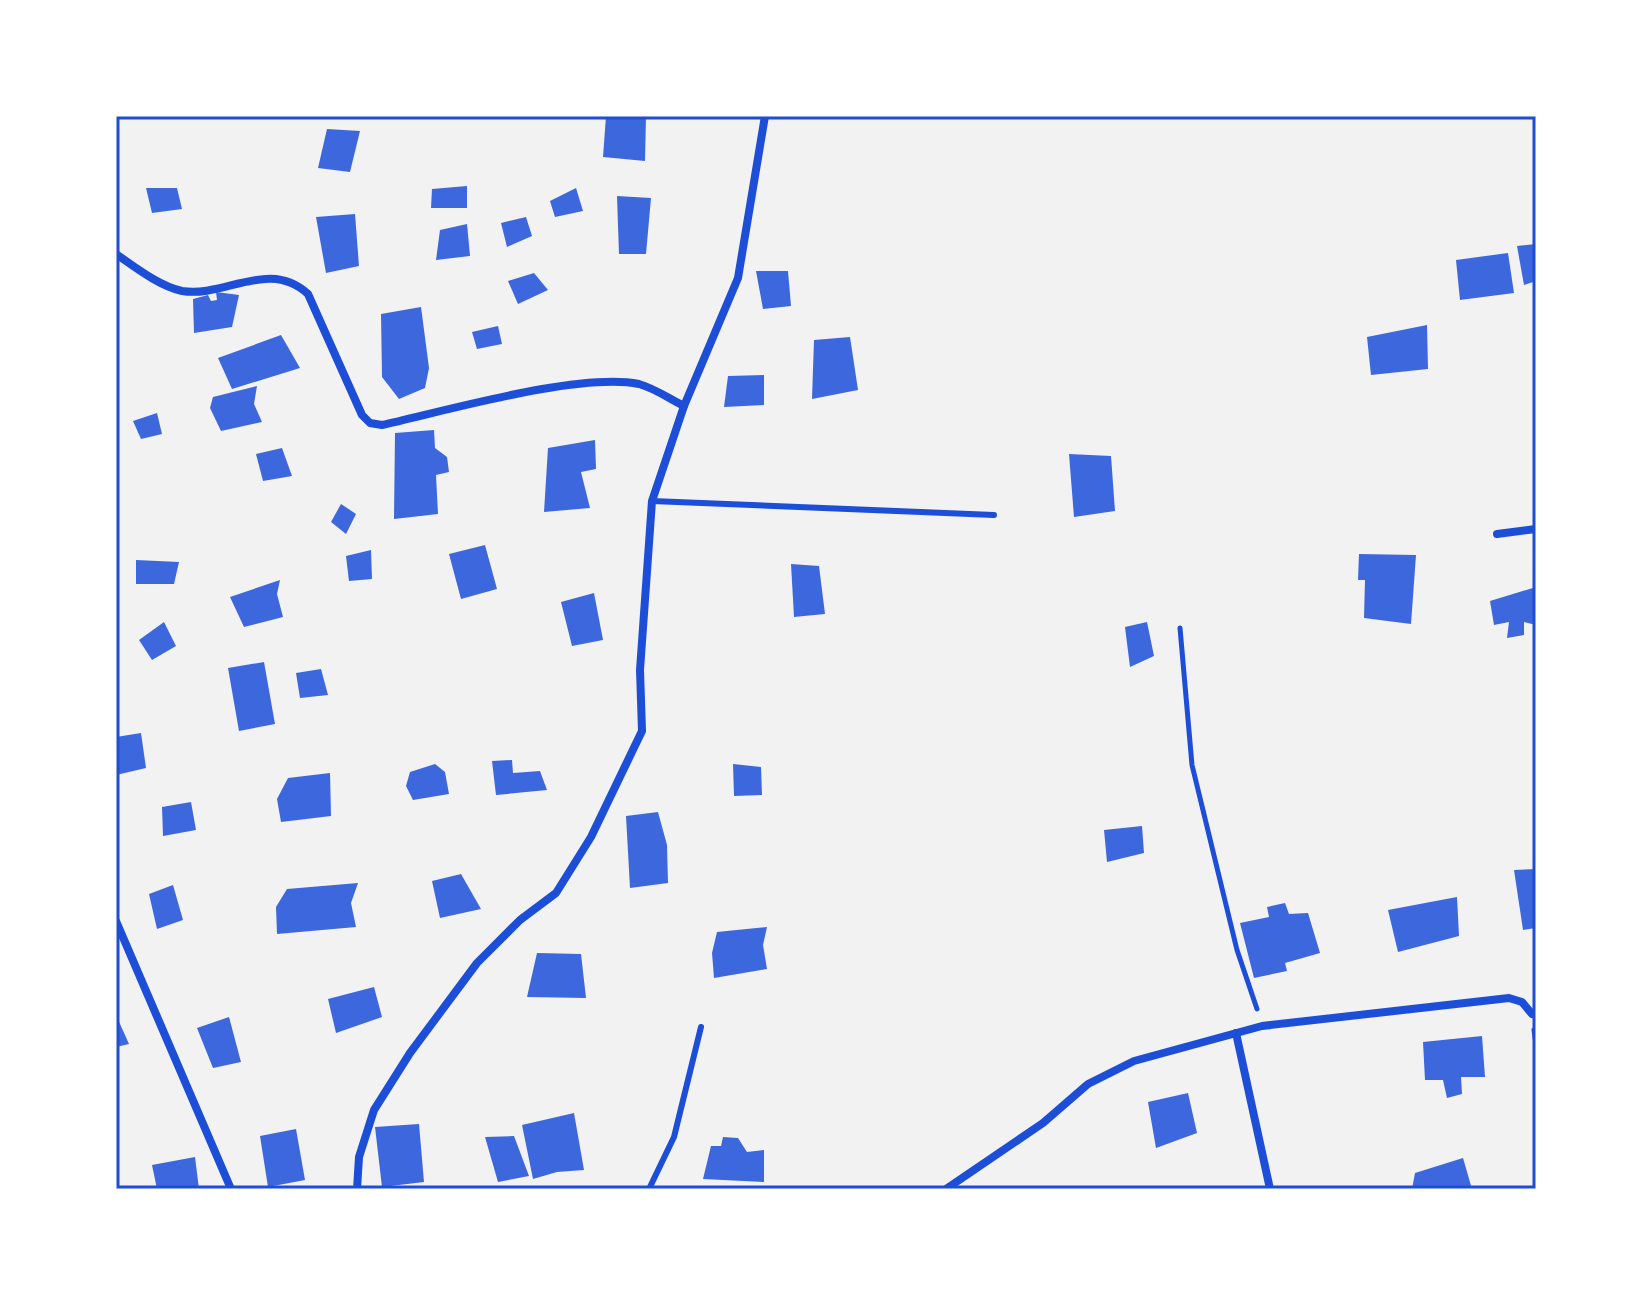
<svg xmlns="http://www.w3.org/2000/svg" width="1652" height="1305" font-family="'Zilla Slab',serif">
	<style>
		.building { fill: #3d67dc }
		.lines { fill: none; stroke-linecap: round; stroke-linejoin: round }
		.path { stroke: #1d4ed8; stroke-width: 5 }
		.service { stroke: #1d4ed8; stroke-width: 6 }
		.minor { stroke: #1d4ed8; stroke-width: 8 }
		.neatline { fill: none; stroke: #1d4ed8; stroke-width: 3 }
	</style>
	<rect width="100%" height="100%" fill="#f2f2f2"/>
	<g class="building">
		<polygon points="606,116 646,116 645,161 603,157"/>
		<polygon points="327,129 360,131 350,172 318,168"/>
		<polygon points="467,186 467,208 431,208 432,189"/>
		<polygon points="146,188 177,188 182,209 152,213"/>
		<polygon points="576,188 583,211 555,217 550,201"/>
		<polygon points="617,196 651,198 646,254 619,254"/>
		<polygon points="355,214 359,266 326,273 316,217"/>
		<polygon points="526,217 532,236 507,247 501,223"/>
		<polygon points="467,224 470,256 436,260 440,230"/>
		<polygon points="1536,244 1536,281 1524,285 1517,246"/>
		<polygon points="1508,253 1514,293 1460,300 1456,260"/>
		<polygon points="756,271 788,271 791,306 763,309"/>
		<polygon points="534,273 548,290 518,304 508,281"/>
		<polygon points="216,292 239,295 232,327 194,333 193,299 208,295 211,301 217,300"/>
		<polygon points="421,307 429,368 425,388 399,399 382,377 381,314"/>
		<polygon points="1427,325 1428,369 1371,375 1367,337"/>
		<polygon points="498,326 502,344 477,349 472,332"/>
		<polygon points="281,335 300,368 232,389 218,358"/>
		<polygon points="850,337 858,390 812,399 814,340"/>
		<polygon points="764,375 764,405 724,407 728,376"/>
		<polygon points="257,386 254,404 262,422 221,431 210,408 213,397"/>
		<polygon points="157,413 162,434 141,439 133,421"/>
		<polygon points="434,430 435,448 447,457 449,472 436,475 438,514 394,519 395,433"/>
		<polygon points="595,440 596,469 581,472 590,508 544,512 548,448"/>
		<polygon points="282,448 292,476 263,481 256,454"/>
		<polygon points="1069,454 1111,456 1115,511 1074,517"/>
		<polygon points="341,504 356,514 346,534 331,522"/>
		<polygon points="485,545 497,589 461,599 449,554"/>
		<polygon points="371,550 372,579 349,581 346,556"/>
		<polygon points="1359,554 1416,555 1411,624 1364,618 1365,580 1358,580"/>
		<polygon points="136,560 179,562 174,584 136,584"/>
		<polygon points="791,564 819,566 825,614 794,617"/>
		<polygon points="280,580 277,594 283,617 244,627 230,597"/>
		<polygon points="1536,587 1536,625 1524,622 1524,635 1507,638 1509,622 1494,625 1490,601"/>
		<polygon points="594,593 603,640 572,646 561,602"/>
		<polygon points="164,622 176,646 152,660 139,640"/>
		<polygon points="1147,622 1154,656 1130,667 1125,627"/>
		<polygon points="264,662 275,724 239,731 228,668"/>
		<polygon points="321,669 328,695 300,698 296,673"/>
		<polygon points="141,733 146,768 116,775 116,737"/>
		<polygon points="512,760 513,773 540,771 547,790 496,795 492,761"/>
		<polygon points="435,764 445,772 449,794 413,800 406,786 410,772"/>
		<polygon points="733,764 761,767 762,795 734,796"/>
		<polygon points="330,773 331,816 281,822 277,799 288,778"/>
		<polygon points="191,802 196,830 163,836 162,807"/>
		<polygon points="658,812 667,845 668,883 630,888 626,816"/>
		<polygon points="1142,826 1144,853 1107,862 1104,830"/>
		<polygon points="1536,869 1536,928 1523,930 1514,870"/>
		<polygon points="461,874 481,909 440,918 432,881"/>
		<polygon points="358,883 351,903 356,927 277,934 276,907 287,889"/>
		<polygon points="173,885 183,920 157,929 149,894"/>
		<polygon points="1457,897 1459,936 1398,952 1388,910"/>
		<polygon points="1285,903 1289,914 1308,913 1320,953 1285,963 1287,971 1254,978 1240,923 1269,917 1267,907"/>
		<polygon points="767,927 763,945 767,969 714,978 712,953 717,932"/>
		<polygon points="537,953 581,954 586,998 527,997"/>
		<polygon points="374,987 382,1017 336,1033 328,999"/>
		<polygon points="116,1015 129,1044 116,1047"/>
		<polygon points="229,1017 241,1062 213,1068 197,1028"/>
		<polygon points="1482,1036 1485,1077 1461,1077 1462,1094 1447,1098 1443,1080 1425,1080 1423,1042"/>
		<polygon points="1188,1093 1197,1133 1156,1148 1148,1102"/>
		<polygon points="574,1113 584,1170 557,1172 533,1179 522,1125"/>
		<polygon points="419,1124 424,1182 382,1187 375,1127"/>
		<polygon points="296,1129 305,1180 268,1187 260,1136"/>
		<polygon points="514,1136 529,1176 498,1182 485,1137"/>
		<polygon points="723,1137 738,1138 747,1152 764,1150 764,1182 703,1179 711,1146 721,1146"/>
		<polygon points="195,1157 199,1189 157,1189 152,1165"/>
		<polygon points="1463,1158 1472,1189 1412,1189 1415,1173"/>
	</g>
	<g class="lines">
		<g class="path">
			<polyline points="1180,628 1192,765 1237,950 1257,1009"/>
			<polyline points="1534,1030 1536,1045"/>
		</g>
		<g class="service">
			<polyline points="652,501 994,515"/>
			<polyline points="649,1189 674,1137 701,1027"/>
		</g>
		<g class="minor">
			<path d="M116 254C135 267 159 286 182 291 225 298 269 258 308 294L362 415 370 423 382 425C445 411 580 372 639 384 654 388 670 399 684 406"/>
			<polyline points="1497,534 1536,529"/>
			<polyline points="116,921 231,1189"/>
			<polyline points="1236,1033 1270,1189"/>
			<polyline points="357,1189 359,1157 374,1110 410,1053 477,963 520,920 556,893 591,837 642,731 640,670 652,501 684,406 738,278 765,116"/>
			<polyline points="946,1189 1043,1123 1088,1084 1134,1061 1262,1026 1509,998 1522,1002 1532,1014"/>
		</g>
	</g>
	<rect width="1652" height="1305" fill="none" stroke="#ffffff" stroke-width="236"/>
	<rect x="118" y="118" width="1416" height="1069" class="neatline"/>
</svg>
